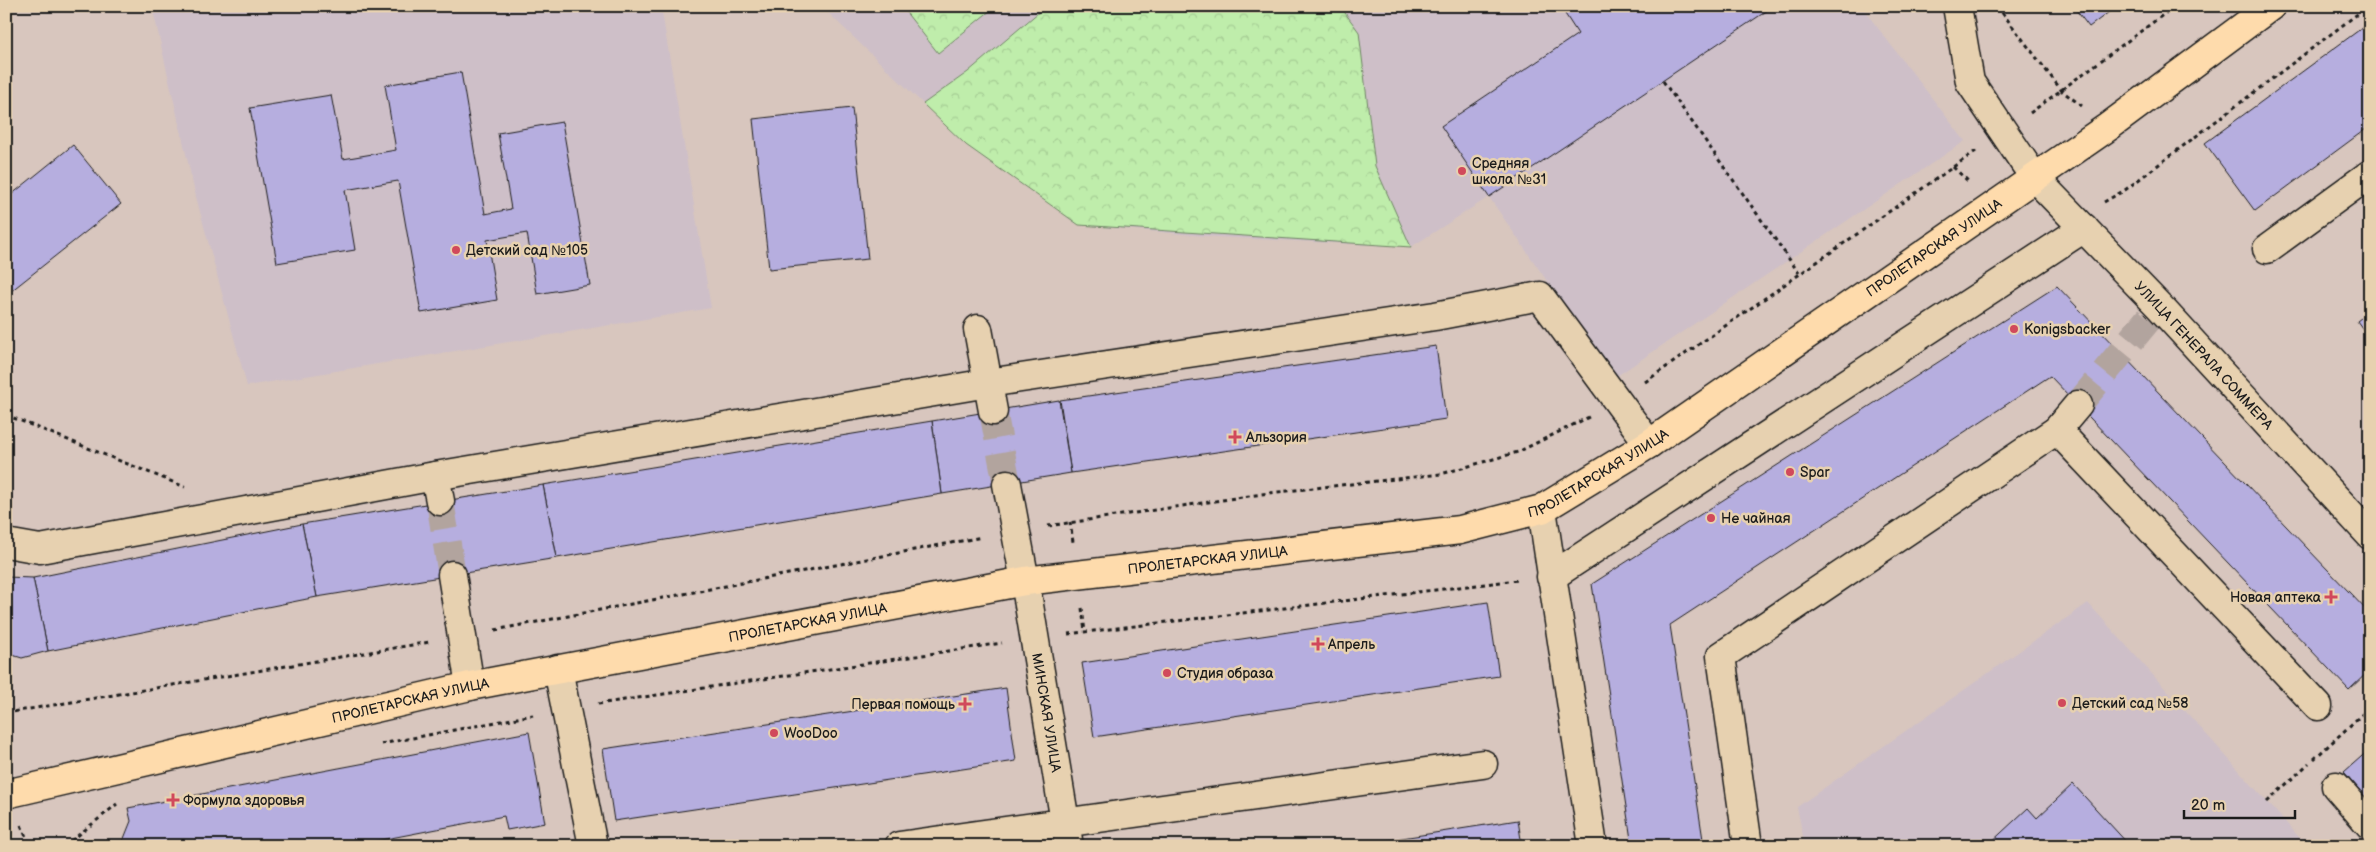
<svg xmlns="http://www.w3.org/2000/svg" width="2376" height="852" font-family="'Balsamiq Sans',sans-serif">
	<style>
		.built { fill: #cebfc8 }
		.forest { fill: url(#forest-crowns); stroke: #6e8464 }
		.building { fill: #b6aedf; stroke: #1c1c1c }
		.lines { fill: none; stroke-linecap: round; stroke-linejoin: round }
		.minor-tunnel { stroke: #b2a49e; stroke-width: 28; stroke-dasharray: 28 14; stroke-linecap: butt }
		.minor-casing { stroke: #1c1c1c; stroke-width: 31 }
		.major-casing { stroke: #1c1c1c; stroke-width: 31 }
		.path { stroke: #1c1c1c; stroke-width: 3; stroke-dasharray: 4 4; stroke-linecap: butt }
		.minor { stroke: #e7d1b0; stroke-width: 28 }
		.major { stroke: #fedbac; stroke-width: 28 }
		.poi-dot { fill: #d1495b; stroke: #e7d1b0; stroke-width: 2 }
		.labels { text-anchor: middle; stroke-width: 5; stroke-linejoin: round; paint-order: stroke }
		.poi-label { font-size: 14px; fill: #1c1c1c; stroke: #e7d1b0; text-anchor: start }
		.street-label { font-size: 14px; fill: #1c1c1c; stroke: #e7d1b0 }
	</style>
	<defs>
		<pattern id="forest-crowns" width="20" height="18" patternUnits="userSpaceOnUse" patternTransform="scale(1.25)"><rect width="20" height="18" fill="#bfedab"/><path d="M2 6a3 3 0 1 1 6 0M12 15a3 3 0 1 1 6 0" fill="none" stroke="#a4cb93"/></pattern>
	</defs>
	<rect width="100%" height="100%" fill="#d8c6be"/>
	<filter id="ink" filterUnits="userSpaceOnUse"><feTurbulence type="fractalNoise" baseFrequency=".02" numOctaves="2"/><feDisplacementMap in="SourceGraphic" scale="10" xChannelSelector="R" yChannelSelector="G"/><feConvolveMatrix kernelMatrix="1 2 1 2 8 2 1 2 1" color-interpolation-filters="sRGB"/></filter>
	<g filter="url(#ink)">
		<g class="built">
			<polygon points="152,6 661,6 711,308 247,386 195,193"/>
			<polygon points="821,6 1861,6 1965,141 1614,378 1489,197 1411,247 1216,237 1079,225 966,145"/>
			<polygon points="2088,603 2307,846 1805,846 1797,807"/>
		</g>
		<g class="forest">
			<polygon points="901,6 987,6 991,10 938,53"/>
			<polygon points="1046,6 1340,6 1359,32 1375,166 1411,247 1079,225 966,145 923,104 968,72"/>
		</g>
		<g class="building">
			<polygon points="1560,6 1774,6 1489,197 1441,126 1578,34"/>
			<polygon points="2073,6 2117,6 2089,27"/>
			<polygon points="2370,22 2370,126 2255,211 2205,143"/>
			<polygon points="461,72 485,214 511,209 498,133 562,122 590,285 537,294 527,233 487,240 497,300 421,313 398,181 345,190 355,250 277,263 250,108 331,95 343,159 396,150 385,85"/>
			<polygon points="852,108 868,259 769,269 753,119"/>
			<polygon points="73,145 121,204 6,295 6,199"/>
			<polygon points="2057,286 2370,614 2370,670 2349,690 2050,376 1670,625 1704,846 1632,846 1592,584"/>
			<polygon points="2370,311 2370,339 2357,321"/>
			<polygon points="1436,346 1446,419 1071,473 1060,400"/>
			<polygon points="1059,400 1071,473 942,494 932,421"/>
			<polygon points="932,421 942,494 557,558 543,485"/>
			<polygon points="543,485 557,558 317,597 302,524"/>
			<polygon points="302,524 317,597 48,651 33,578"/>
			<polygon points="6,577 33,578 48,651 22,658 6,653"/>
			<polygon points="1488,602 1499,676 1094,737 1082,663"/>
			<polygon points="1006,688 1016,761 614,821 603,749"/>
			<polygon points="529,732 545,823 507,830 504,816 350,846 121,846 131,821 128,808"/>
			<polygon points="2370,749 2370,802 2344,772"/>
			<polygon points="2073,784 2130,846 1987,846 2028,808 2037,818"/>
			<polygon points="1518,820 1522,846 1350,846 1357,845"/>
		</g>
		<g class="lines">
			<g class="minor-tunnel">
				<polyline points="2078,405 2159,306"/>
				<polyline points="993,411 1007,484"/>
				<polyline points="440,501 452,575"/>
			</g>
			<g class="minor-casing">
				<g id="minor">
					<path id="s1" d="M1957 6 1970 82 2034 177 2159 306 2370 535"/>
					<polyline points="2267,249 2370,174"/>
					<polyline points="978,329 993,411"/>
					<polyline points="2057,430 2318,706"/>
					<polyline points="435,476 988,383 1435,316 1540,296 1649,444"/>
					<path id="s2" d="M1007 484 1025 581 1069 846"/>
					<polyline points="1542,509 1593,846"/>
					<polyline points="6,543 40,549 435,476 440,501"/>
					<polyline points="452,575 470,686"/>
					<polyline points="1551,577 2084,228"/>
					<polyline points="558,669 593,846"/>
					<polyline points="2336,786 2370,825"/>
					<polyline points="899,846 1483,764"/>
					<polyline points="1748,846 1721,656 2057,430 2078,405"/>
				</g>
			</g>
			<g class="major-casing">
				<g id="major">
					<path id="s3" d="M6 794 470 686 1025 581 1460 530 1542 509 1649 444 2108 127 2271 6"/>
				</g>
			</g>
			<g class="path">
				<polyline points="1997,6 2062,91 2082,106"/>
				<polyline points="1663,81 1799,273"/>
				<polyline points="2030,113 2175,6"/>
				<polyline points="1953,167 1969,182"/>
				<polyline points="2104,202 2125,190 2368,6"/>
				<polyline points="1645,382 1976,151"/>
				<polyline points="6,415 185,487"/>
				<polyline points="1070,522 1073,542"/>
				<polyline points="1048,526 1269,493 1441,474 1518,452 1589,417"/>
				<polyline points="1082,608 1085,632"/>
				<polyline points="495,630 982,537"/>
				<polyline points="1068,634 1518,580"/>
				<polyline points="598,704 1002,643"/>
				<polyline points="6,713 430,642"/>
				<polyline points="381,744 533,715"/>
				<polyline points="2314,759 2370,707"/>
				<polyline points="2267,802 2309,763"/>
				<polyline points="21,825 30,846"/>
				<polyline points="65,846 117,804"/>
			</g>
			<use href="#minor" class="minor"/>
			<use href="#major" class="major"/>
		</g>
	</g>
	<g class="poi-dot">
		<circle cx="1462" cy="171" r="5"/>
		<circle cx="456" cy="250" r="5"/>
		<circle cx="2014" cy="329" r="5"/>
		<path d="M1232.5 429.5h5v5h5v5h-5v5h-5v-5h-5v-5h5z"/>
		<circle cx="1790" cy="472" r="5"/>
		<circle cx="1711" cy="518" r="5"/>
		<path d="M2328.5 589.5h5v5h5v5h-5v5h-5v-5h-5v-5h5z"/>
		<path d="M1315.5 636.5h5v5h5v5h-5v5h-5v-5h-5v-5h5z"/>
		<circle cx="1167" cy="673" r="5"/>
		<circle cx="2062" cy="703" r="5"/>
		<path d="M962.5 696.5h5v5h5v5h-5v5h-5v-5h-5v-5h5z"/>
		<circle cx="774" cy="733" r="5"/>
		<path d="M170.5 792.5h5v5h5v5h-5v5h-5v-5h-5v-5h5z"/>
	</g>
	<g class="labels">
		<g class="poi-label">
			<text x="1472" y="168">Средняя<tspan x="1472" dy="16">школа №31</tspan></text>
			<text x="466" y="255">Детский сад №105</text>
			<text x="2024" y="334">Konigsbacker</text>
			<text x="1246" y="442">Альзория</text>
			<text x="1800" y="477">Spar</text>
			<text x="1721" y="523">Не чайная</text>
			<text x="2321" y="602" text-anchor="end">Новая аптека</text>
			<text x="1328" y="649">Апрель</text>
			<text x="1177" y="678">Студия образа</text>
			<text x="2072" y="708">Детский сад №58</text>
			<text x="955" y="709" text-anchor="end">Первая помощь</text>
			<text x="784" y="738">WooDoo</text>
			<text x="183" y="805">Формула здоровья</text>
		</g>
		<g class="street-label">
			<text dy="5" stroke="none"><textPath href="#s3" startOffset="2035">ПРОЛЕТАРСКАЯ УЛИЦА</textPath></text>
			<text dy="5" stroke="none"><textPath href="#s1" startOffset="438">УЛИЦА ГЕНЕРАЛА СОММЕРА</textPath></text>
			<text dy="5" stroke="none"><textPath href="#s3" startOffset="1630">ПРОЛЕТАРСКАЯ УЛИЦА</textPath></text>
			<text dy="5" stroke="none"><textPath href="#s3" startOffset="1225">ПРОЛЕТАРСКАЯ УЛИЦА</textPath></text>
			<text dy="5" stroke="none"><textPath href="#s3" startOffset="820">ПРОЛЕТАРСКАЯ УЛИЦА</textPath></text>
			<text dy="5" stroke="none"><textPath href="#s3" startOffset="415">ПРОЛЕТАРСКАЯ УЛИЦА</textPath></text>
			<text dy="5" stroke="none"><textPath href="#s2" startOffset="232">МИНСКАЯ УЛИЦА</textPath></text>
		</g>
	</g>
	<rect width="2376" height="852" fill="none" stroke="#e7d1b0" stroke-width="25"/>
	<rect x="12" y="12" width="2351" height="827" fill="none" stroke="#1c1c1c" stroke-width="2" filter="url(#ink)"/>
	<path d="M2184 810v8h111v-8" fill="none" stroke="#1c1c1c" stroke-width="2.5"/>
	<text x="2191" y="810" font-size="15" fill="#1c1c1c" stroke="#e7d1b0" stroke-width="4" paint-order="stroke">20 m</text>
</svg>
